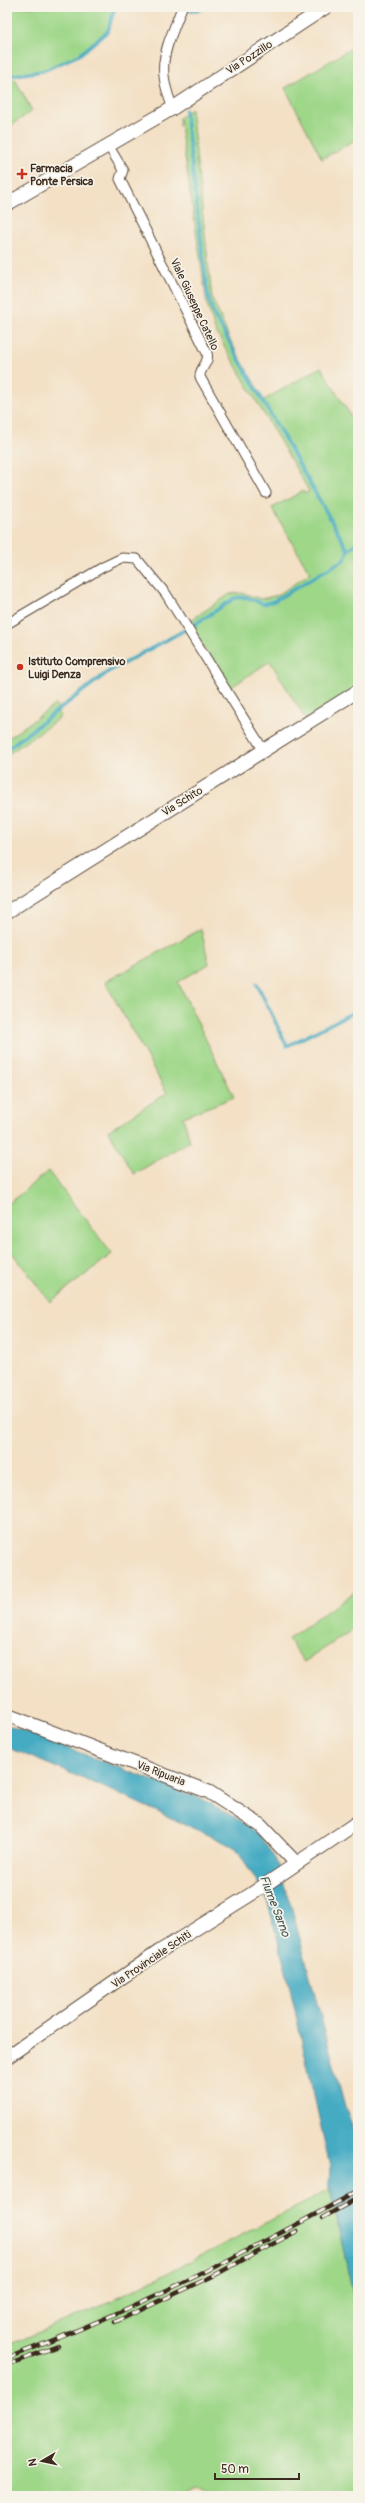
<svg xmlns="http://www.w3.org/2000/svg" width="365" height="2503" font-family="Pangolin,sans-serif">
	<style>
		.green { fill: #9fd789; stroke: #6d8054 }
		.water { fill: #44abc3; stroke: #406a70 }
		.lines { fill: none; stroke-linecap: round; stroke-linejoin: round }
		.stream { stroke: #44abc3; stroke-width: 3.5 }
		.street-casing { stroke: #574537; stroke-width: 11 }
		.secondary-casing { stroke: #574537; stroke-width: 15 }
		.street { stroke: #fff; stroke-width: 9 }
		.secondary { stroke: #fff; stroke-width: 13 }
		.rail-casing { stroke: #3b2a1e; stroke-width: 4.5 }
		.rail { stroke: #f7f3e8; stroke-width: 3; stroke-dasharray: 9; stroke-linecap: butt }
		.poi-dot { fill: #c8321e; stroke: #f7f3e8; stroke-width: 1.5 }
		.labels { text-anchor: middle; stroke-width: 3.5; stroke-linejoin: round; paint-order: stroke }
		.street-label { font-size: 11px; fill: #3b2a1e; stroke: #f7f3e8 }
		.poi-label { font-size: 11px; font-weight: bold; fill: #3b2a1e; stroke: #f7f3e8; text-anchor: start }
		.water-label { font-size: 12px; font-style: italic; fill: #3e5758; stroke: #f7f3e8 }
	</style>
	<rect width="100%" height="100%" fill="#f7f3e8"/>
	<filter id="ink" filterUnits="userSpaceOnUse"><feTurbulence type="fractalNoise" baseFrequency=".025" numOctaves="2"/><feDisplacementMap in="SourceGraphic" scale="8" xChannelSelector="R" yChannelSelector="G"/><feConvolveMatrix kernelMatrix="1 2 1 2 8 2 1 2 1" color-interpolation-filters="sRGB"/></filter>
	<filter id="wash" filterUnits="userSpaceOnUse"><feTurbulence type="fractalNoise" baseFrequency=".012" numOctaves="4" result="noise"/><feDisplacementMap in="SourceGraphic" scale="16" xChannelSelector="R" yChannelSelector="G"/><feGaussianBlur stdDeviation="0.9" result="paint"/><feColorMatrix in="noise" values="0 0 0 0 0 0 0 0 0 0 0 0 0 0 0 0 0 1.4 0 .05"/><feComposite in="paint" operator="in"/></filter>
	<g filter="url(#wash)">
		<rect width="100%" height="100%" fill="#f3e0c5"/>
		<g class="green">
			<polygon points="7,7 115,7 108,31 79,55 43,71 7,76"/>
			<polygon points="357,45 358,138 322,159 285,88"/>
			<polygon points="15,79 32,111 7,128 7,80"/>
			<polygon points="191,109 212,298 230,340 264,400 321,367 358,428 358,687 306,720 270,661 230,688 188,622 230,594 242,593 261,599 278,595 310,573 272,508 303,491 305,494 309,491 215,330 207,304 179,118"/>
			<polygon points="56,704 61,717 7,755 7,739"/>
			<polygon points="201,929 209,964 178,982 234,1097 183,1117 190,1141 134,1174 108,1131 167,1093 105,982"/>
			<polygon points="48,1171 112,1254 50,1302 7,1246 7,1205"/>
			<polygon points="354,1592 358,1598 358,1626 304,1662 288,1639"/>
			<polygon points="330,2190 358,2317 358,2496 210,2496 198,2490 183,2496 7,2496 7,2346 116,2299"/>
		</g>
		<polygon class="water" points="7,1725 202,1799 235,1817 260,1836 276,1860 292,1909 346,2110 358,2140 358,2318 329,2183 330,2167 287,1975 266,1896 236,1848 230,1845 103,1787 7,1747"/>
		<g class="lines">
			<g class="stream">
				<polyline points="188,10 197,11 204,7"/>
				<polyline points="7,76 43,71 79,55 108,31 115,7"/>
				<polyline points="348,550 358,542"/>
				<polyline points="7,749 108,672 194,625 235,598 246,597 263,604 274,601 345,559 348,550 215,317 208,297 185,110"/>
				<polyline points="257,984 287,1046 358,1010"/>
			</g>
		</g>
	</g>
	<g filter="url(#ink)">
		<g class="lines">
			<g class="street-casing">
				<g id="street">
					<path d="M173 108C154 63 167 49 182 7"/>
					<path d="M108 145 123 170 120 179 207 353C210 363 199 368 200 377L266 493"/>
					<polyline points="7,624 103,567 122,558 137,559 166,594 264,751"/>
				</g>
			</g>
			<g class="secondary-casing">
				<g id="secondary">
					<polyline points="7,204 173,108 326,7"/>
					<polyline points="7,912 358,691"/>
					<polyline points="7,1715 209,1792 260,1825 296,1863"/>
					<polyline points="7,2057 160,1951 253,1893 358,1822"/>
				</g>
			</g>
			<use href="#street" class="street"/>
			<use href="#secondary" class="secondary"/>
			<g class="rail-casing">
				<g id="rail">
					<polyline points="322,2218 358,2198"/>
					<polyline points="115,2322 213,2276 297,2231"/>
					<path d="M7 2358C129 2313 244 2254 358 2191"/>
					<polyline points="7,2365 58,2346"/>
				</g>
			</g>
			<use href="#rail" class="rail"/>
		</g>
	</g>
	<g class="poi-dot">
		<path d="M20 168h4v4h4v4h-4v4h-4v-4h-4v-4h4z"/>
		<circle cx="20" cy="667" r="4"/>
	</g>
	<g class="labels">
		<g class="street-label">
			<text transform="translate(249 57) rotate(-33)" y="4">Via Pozzillo</text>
			<text transform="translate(195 304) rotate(65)" y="4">Viale Giuseppe Catello</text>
			<text transform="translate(182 801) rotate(-32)" y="4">Via Schito</text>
			<text transform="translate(161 1773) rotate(21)" y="4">Via Ripuaria</text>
			<text transform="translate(151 1959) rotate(-34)" y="4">Via Provinciale Schiti</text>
		</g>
		<g class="poi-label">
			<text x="30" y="172">Farmacia<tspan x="30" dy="13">Ponte Persica</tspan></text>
			<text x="28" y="665">Istituto Comprensivo<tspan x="28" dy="13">Luigi Denza</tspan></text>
		</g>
		<g class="water-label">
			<text transform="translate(275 1906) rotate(69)" y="4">Fiume Sarno</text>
		</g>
	</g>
	<rect width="365" height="2503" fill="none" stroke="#f7f3e8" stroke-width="24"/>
	<g transform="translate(42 2461) rotate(261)" stroke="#f7f3e8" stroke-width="3" paint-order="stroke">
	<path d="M0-3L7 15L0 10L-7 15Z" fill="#3b2a1e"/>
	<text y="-6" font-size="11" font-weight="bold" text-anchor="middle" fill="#3b2a1e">N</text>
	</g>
	<path d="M215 2473v6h84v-6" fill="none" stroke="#3b2a1e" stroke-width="2"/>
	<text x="221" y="2473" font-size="12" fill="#3b2a1e" stroke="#f7f3e8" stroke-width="3" paint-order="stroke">50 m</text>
</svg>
